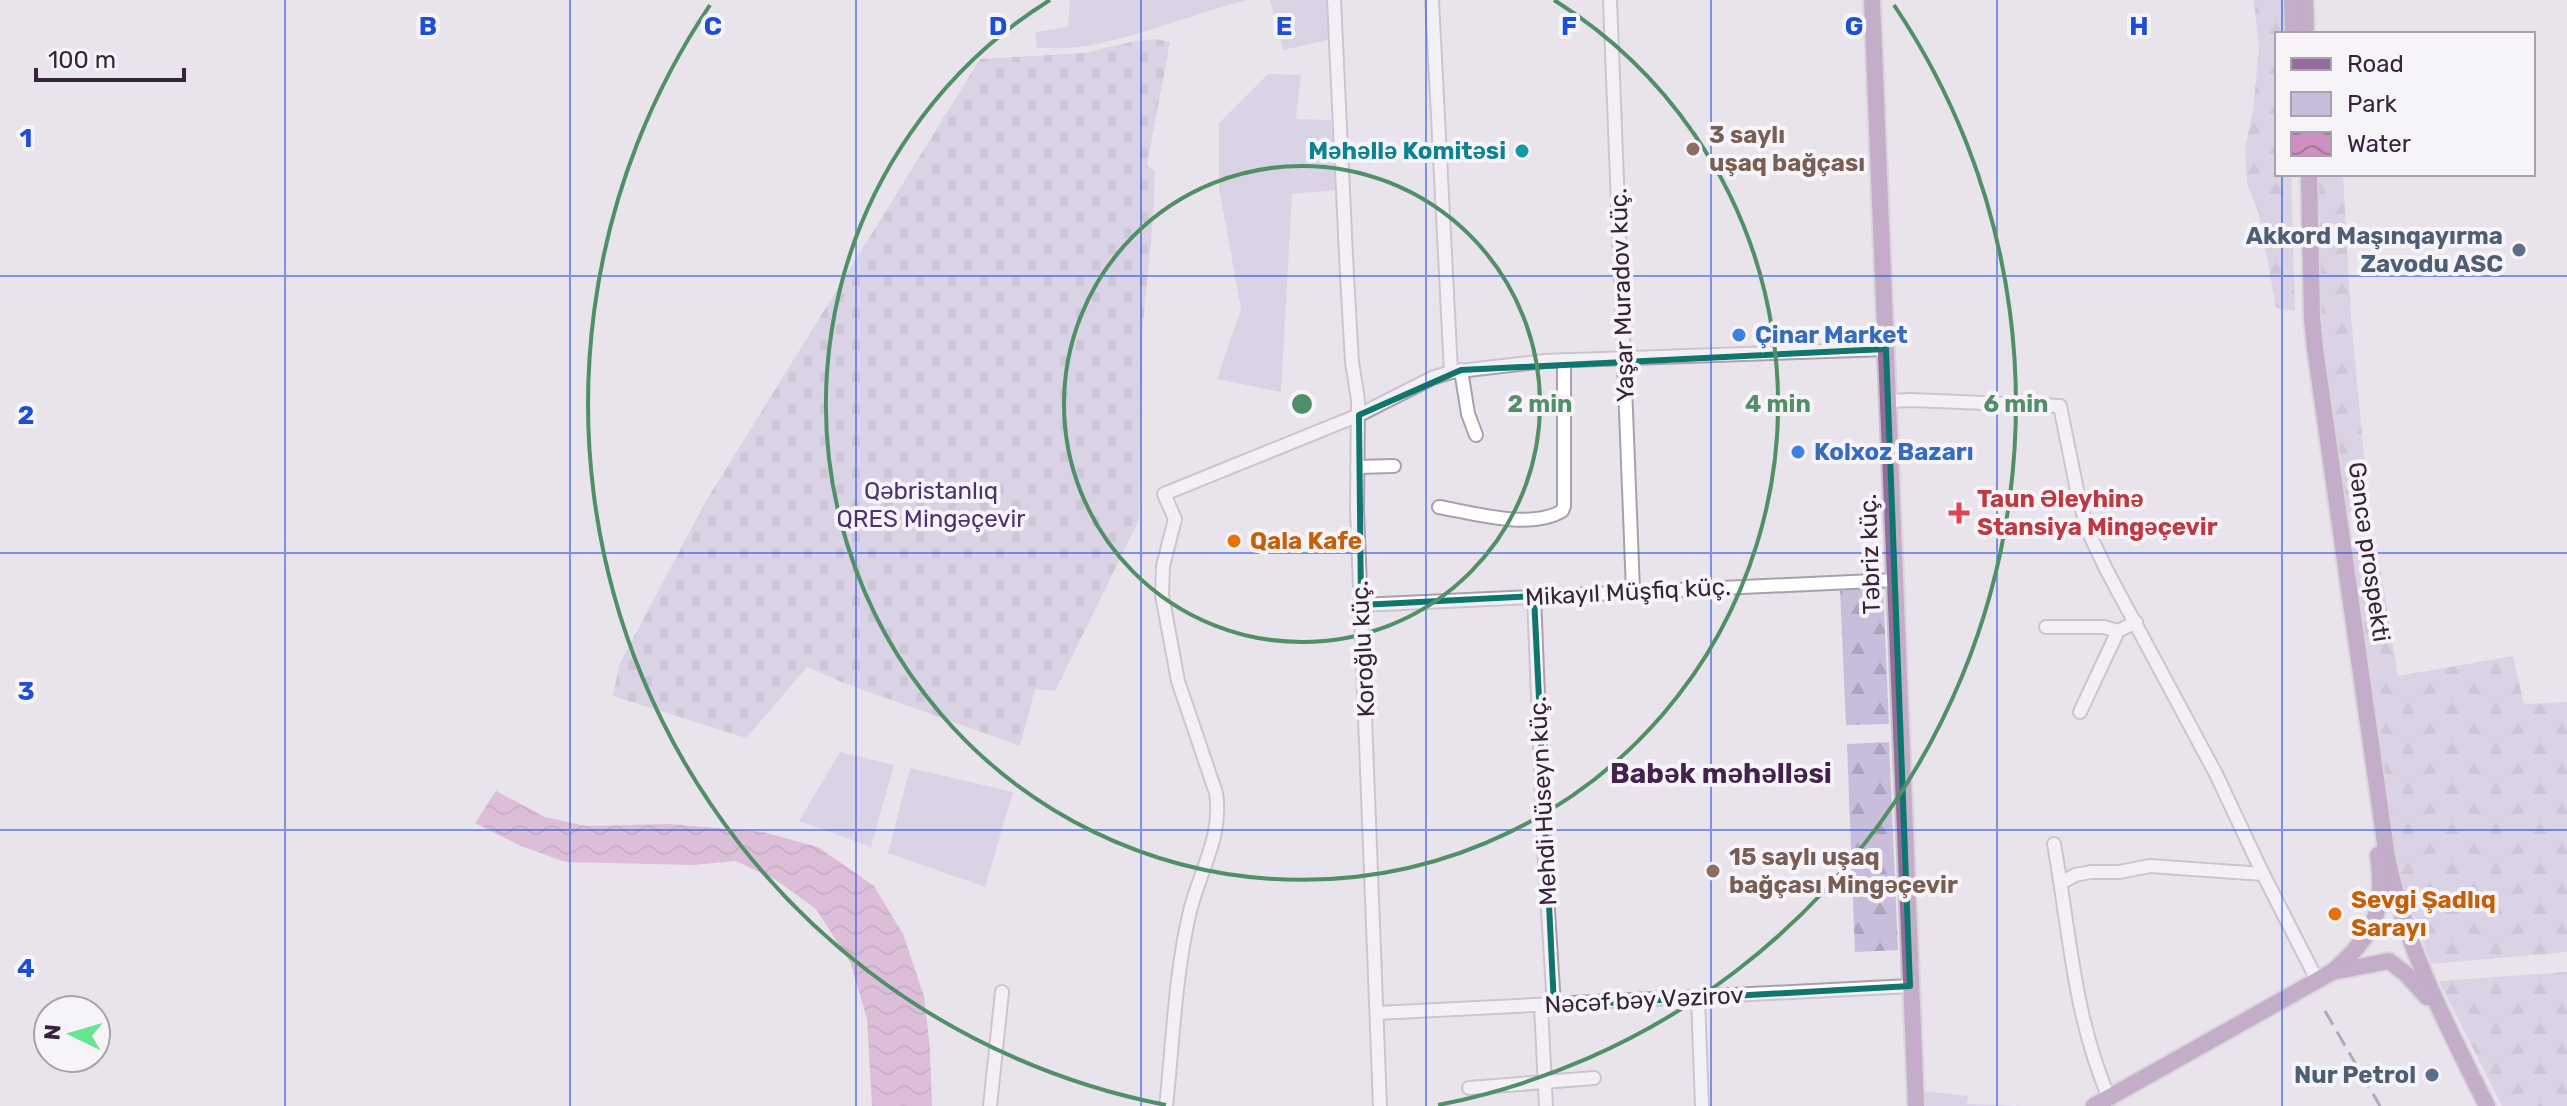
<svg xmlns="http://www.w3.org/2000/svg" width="2567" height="1106" font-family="Rubik,sans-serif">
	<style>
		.green { fill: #c8bedb }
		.forest { fill: url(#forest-firs) }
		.cemetery { fill: url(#cemetery-stones) }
		.water { fill: url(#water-waves) }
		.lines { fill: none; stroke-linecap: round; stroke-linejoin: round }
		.minor-casing { stroke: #a99fad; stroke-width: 16 }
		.major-casing { stroke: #c7c2c8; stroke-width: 20 }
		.minor { stroke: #fff; stroke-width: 12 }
		.major { stroke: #946c9e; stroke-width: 16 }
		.rail { stroke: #725f78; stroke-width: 3; stroke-dasharray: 16 8; stroke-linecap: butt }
		.marked { fill: none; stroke: #0f766e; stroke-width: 6; stroke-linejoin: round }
		.grid { fill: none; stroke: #1d4ed8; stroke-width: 2; stroke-opacity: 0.55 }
		.ring { fill: none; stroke: #518f69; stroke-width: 4 }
		.education-dot { fill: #8d6e63; stroke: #f7f4f9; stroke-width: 3 }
		.culture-dot { fill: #0f9aa8; stroke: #f7f4f9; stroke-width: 3 }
		.service-dot { fill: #5c6f8a; stroke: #f7f4f9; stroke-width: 3 }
		.shop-dot { fill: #3f7fe0; stroke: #f7f4f9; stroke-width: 3 }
		.health-dot { fill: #e0444e; stroke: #f7f4f9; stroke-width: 3 }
		.food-dot { fill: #e8710a; stroke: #f7f4f9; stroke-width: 3 }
		.labels { text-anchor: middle; stroke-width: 8; stroke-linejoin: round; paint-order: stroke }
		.education-label { font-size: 24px; font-weight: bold; fill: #785e54; stroke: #f7f4f9; text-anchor: start }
		.culture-label { font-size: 24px; font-weight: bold; fill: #0d838f; stroke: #f7f4f9; text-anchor: end }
		.service-label { font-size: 24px; font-weight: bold; fill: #4e5e75; stroke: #f7f4f9; text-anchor: end }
		.street-label { font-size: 24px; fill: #37243c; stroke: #f7f4f9 }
		.shop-label { font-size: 24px; font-weight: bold; fill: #366cbe; stroke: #f7f4f9; text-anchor: start }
		.park-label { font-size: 24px; fill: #4d3270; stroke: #f7f4f9 }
		.health-label { font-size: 24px; font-weight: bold; fill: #be3a42; stroke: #f7f4f9; text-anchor: start }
		.food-label { font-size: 24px; font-weight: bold; fill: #c56008; stroke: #f7f4f9; text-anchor: start }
		.quarter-label { font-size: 28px; font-weight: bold; fill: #45224d; stroke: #f7f4f9 }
		.grid-label { font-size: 26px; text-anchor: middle; font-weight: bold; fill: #1d4ed8; stroke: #f7f4f9; stroke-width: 8; stroke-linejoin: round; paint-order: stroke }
		.centre { fill: #518f69; stroke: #f7f4f9; stroke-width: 4 }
		.ring-label { font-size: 24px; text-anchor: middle; font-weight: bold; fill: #518f69; stroke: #f7f4f9; stroke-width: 8; stroke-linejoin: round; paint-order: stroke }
	</style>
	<defs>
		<pattern id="forest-firs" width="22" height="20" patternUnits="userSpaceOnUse" patternTransform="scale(2)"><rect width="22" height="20" fill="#c8bedb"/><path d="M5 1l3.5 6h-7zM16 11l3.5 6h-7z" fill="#aca3bd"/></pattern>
		<pattern id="cemetery-stones" width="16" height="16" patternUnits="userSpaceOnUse" patternTransform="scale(2)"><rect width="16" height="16" fill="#c8bedb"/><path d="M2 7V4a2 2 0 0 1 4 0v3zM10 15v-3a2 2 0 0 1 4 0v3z" fill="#aca3bd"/></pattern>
		<pattern id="water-waves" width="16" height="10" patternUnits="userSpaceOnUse" patternTransform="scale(2)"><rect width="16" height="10" fill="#cd90c0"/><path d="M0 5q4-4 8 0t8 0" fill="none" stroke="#a7759d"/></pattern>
	</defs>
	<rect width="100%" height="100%" fill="#e9e4ec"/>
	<g class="green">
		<path d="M1070 0H1248C1194 13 1142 36 1087 46 1071 49 1053 48 1037 48L1035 32 1068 27Z"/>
		<polygon points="1270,0 1326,0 1328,40 1283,50"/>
		<polygon points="1268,74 1301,75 1296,119 1331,120 1335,190 1292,194 1281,392 1217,379 1241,309 1219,188 1219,123"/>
		<polygon points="840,752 894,765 871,847 799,821"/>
		<polygon points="910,768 1013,792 985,887 888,853"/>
		<polygon points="1925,1091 1968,1096 1967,1104 2025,1106 1926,1106"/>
	</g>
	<g class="forest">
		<polygon points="2254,0 2286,0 2287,34 2277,34 2277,174 2291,174 2295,311 2276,308 2259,214 2247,184 2245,148 2253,110 2259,50"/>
		<polygon points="2316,174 2343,174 2351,318 2369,508 2345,514 2321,322"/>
		<polygon points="2375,535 2398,676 2513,656 2524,704 2567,702 2567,952 2431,964 2392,854 2347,539"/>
		<polygon points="1883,588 1889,724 1846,725 1840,590"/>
		<polygon points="1889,742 1898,950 1855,952 1847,744"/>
		<polygon points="2567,972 2567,1106 2502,1106 2439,981"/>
	</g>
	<polygon class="cemetery" points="1155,39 1170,42 1147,165 1155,172 1153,220 1142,335 1139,520 1055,691 1035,689 1020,746 844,683 807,667 746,738 613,696 619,665 706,501 980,59 1084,53 1135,41"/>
	<polygon class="water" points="496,791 545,817 586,826 669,824 763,832 818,847 874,886 903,934 924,996 930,1049 932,1106 872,1106 867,1019 851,964 816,909 776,880 736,861 693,865 565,862 519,845 475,823"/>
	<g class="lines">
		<g class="minor-casing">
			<g id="minor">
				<polyline points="1334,0 1347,276 1352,362 1358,400 1357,510 1380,1106"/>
				<polyline points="1432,0 1451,372"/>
				<polyline points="1610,0 1633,591"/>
				<polyline points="1461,370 1468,414 1476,435"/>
				<polyline points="1889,401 1911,400 2060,406 2079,500 2089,533 2106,569 2216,774 2263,874 2317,980"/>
				<polyline points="1357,467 1394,466"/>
				<path d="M1439 507C1473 513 1531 530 1562 511L1564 506V360"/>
				<polyline points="1534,596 1544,847 1554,1006"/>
				<polyline points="1361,605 1894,580"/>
				<polyline points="2046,627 2104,627 2118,631"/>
				<polyline points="2080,712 2118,631 2136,622"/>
				<path d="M2054 844C2070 933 2073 1013 2109 1098"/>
				<polyline points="2061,883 2075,875 2091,872 2119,872 2150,866 2263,874"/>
				<polyline points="1698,998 1702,1106"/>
				<polyline points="1541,1006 1546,1106"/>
				<polyline points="1377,1013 1910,986"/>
				<polyline points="1469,1088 1594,1078"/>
				<polyline points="990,1106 1002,992"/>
				<path d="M1166 1106C1173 1042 1175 974 1190 911 1200 870 1223 836 1216 793L1178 681 1162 595 1163 566 1175 519 1164 494 1359 415 1432 378 1451 372 1545 361 1886 349"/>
			</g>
		</g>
		<g class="major-casing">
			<g id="major">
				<polyline points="1872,0 1916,1106"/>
				<polyline points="2292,0 2293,34"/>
				<polyline points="2305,0 2306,34"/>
				<path d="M2309 174 2312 318 2315 348 2387 857C2405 946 2447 1026 2487 1106"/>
				<path d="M2332 972C2374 936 2386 911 2378 855"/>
				<polyline points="2094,1106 2332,972 2389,961 2406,974 2427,997"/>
			</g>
		</g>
		<use href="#minor" class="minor"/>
		<use href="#major" class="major"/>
		<polyline class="rail" points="2325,1011 2380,1106"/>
	</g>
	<path d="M0 0H2567V1106H0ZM1886 349 1910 986 1554 1006 1534 596 1361 605 1359 415 1461 370Z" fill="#e9e4ec" fill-opacity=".55" fill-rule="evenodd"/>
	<path class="marked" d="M1886 349 1910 986 1554 1006 1534 596 1361 605 1359 415 1461 370Z"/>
	<path class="grid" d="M285 0V1106M570 0V1106M856 0V1106M1141 0V1106M1426 0V1106M1711 0V1106M1997 0V1106M2282 0V34M2282 174V1106M0 276H2567M0 553H2567M0 830H2567"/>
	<g class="ring">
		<circle cx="1302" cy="404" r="238"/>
		<path d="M1554 0A476 476 0 1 1 1050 0"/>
		<path d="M1166 1105A714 714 0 0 1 710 5M1894 5A714 714 0 0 1 1438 1105"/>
	</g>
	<g class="education-dot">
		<circle cx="1693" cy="149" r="8"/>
		<circle cx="1713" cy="871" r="8"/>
	</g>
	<circle class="culture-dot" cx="1522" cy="151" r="8"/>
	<g class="service-dot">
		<circle cx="2519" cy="250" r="8"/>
		<circle cx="2432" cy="1075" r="8"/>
	</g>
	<g class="shop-dot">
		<circle cx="1739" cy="335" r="8"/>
		<circle cx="1798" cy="452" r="8"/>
	</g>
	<path class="health-dot" d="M1955 501h8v8h8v8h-8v8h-8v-8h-8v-8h8z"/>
	<g class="food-dot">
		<circle cx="1234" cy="541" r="8"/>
		<circle cx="2335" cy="914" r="8"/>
	</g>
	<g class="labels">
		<g class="education-label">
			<text x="1709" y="143">3 saylı<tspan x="1709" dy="28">uşaq bağçası</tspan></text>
			<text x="1729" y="865">15 saylı uşaq<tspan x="1729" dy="28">bağçası Mingəçevir</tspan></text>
		</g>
		<g class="culture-label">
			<text x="1506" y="159">Məhəllə Komitəsi</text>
		</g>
		<g class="service-label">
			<text x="2503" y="244">Akkord Maşınqayırma<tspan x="2503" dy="28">Zavodu ASC</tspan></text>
			<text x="2416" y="1083">Nur Petrol</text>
		</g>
		<g class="street-label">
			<text transform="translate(1622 295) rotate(-92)" y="8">Yaşar Muradov küç.</text>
			<text transform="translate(2369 552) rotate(82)" y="8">Gəncə prospekti</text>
			<text transform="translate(1870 554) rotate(-92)" y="8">Təbriz küç.</text>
			<text transform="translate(1628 592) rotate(-3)" y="8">Mikayıl Müşfiq küç.</text>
			<text transform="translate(1363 649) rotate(-93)" y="8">Koroğlu küç.</text>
			<text transform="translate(1543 801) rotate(-93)" y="8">Mehdi Hüseyn küç.</text>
			<text transform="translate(1644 1000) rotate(-3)" y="8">Nəcəf bəy Vəzirov</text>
		</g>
		<g class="shop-label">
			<text x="1755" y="343">Çinar Market</text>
			<text x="1814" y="460">Kolxoz Bazarı</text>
		</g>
		<g class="park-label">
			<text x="931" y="499">Qəbristanlıq<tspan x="931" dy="28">QRES Mingəçevir</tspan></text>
		</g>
		<g class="health-label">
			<text x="1977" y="507">Taun Əleyhinə<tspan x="1977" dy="28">Stansiya Mingəçevir</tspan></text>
		</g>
		<g class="food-label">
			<text x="1250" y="549">Qala Kafe</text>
			<text x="2351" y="908">Sevgi Şadlıq<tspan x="2351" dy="28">Sarayı</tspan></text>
		</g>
		<g class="quarter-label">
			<text x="1721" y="783">Babək məhəlləsi</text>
		</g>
	</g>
	<g class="grid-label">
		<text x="428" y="35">B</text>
		<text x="713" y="35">C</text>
		<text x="998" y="35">D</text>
		<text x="1284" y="35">E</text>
		<text x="1569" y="35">F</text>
		<text x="1854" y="35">G</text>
		<text x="2139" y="35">H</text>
		<text x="26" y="147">1</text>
		<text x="26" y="424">2</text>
		<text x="26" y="700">3</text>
		<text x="26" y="977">4</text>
	</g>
	<circle cx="1302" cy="404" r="12" class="centre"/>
	<g class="ring-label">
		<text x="1540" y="412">2 min</text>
		<text x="1778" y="412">4 min</text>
		<text x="2016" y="412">6 min</text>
	</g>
	<rect x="2275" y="32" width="260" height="144" fill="#f7f4f9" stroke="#aaa1ad" stroke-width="2"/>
	<rect x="2291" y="58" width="40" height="12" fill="#946c9e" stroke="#aaa1ad" stroke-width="2"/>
	<text x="2347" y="72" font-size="24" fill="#37243c">Road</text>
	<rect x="2291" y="92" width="40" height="24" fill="#c8bedb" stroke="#aaa1ad" stroke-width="2"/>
	<text x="2347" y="112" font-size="24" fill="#37243c">Park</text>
	<rect x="2291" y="132" width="40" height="24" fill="url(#water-waves)" stroke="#aaa1ad" stroke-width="2"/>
	<text x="2347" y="152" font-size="24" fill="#37243c">Water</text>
	<g transform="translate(72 1034) rotate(275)"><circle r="38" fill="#f7f4f9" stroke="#aaa1ad" stroke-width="2"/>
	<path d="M0-6L14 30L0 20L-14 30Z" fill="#66e78d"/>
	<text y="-12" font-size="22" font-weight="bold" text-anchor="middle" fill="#37243c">N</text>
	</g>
	<path d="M36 68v12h148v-12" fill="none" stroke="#37243c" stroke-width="4"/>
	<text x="48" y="68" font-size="24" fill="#37243c" stroke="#f7f4f9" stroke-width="6" paint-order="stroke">100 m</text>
</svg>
